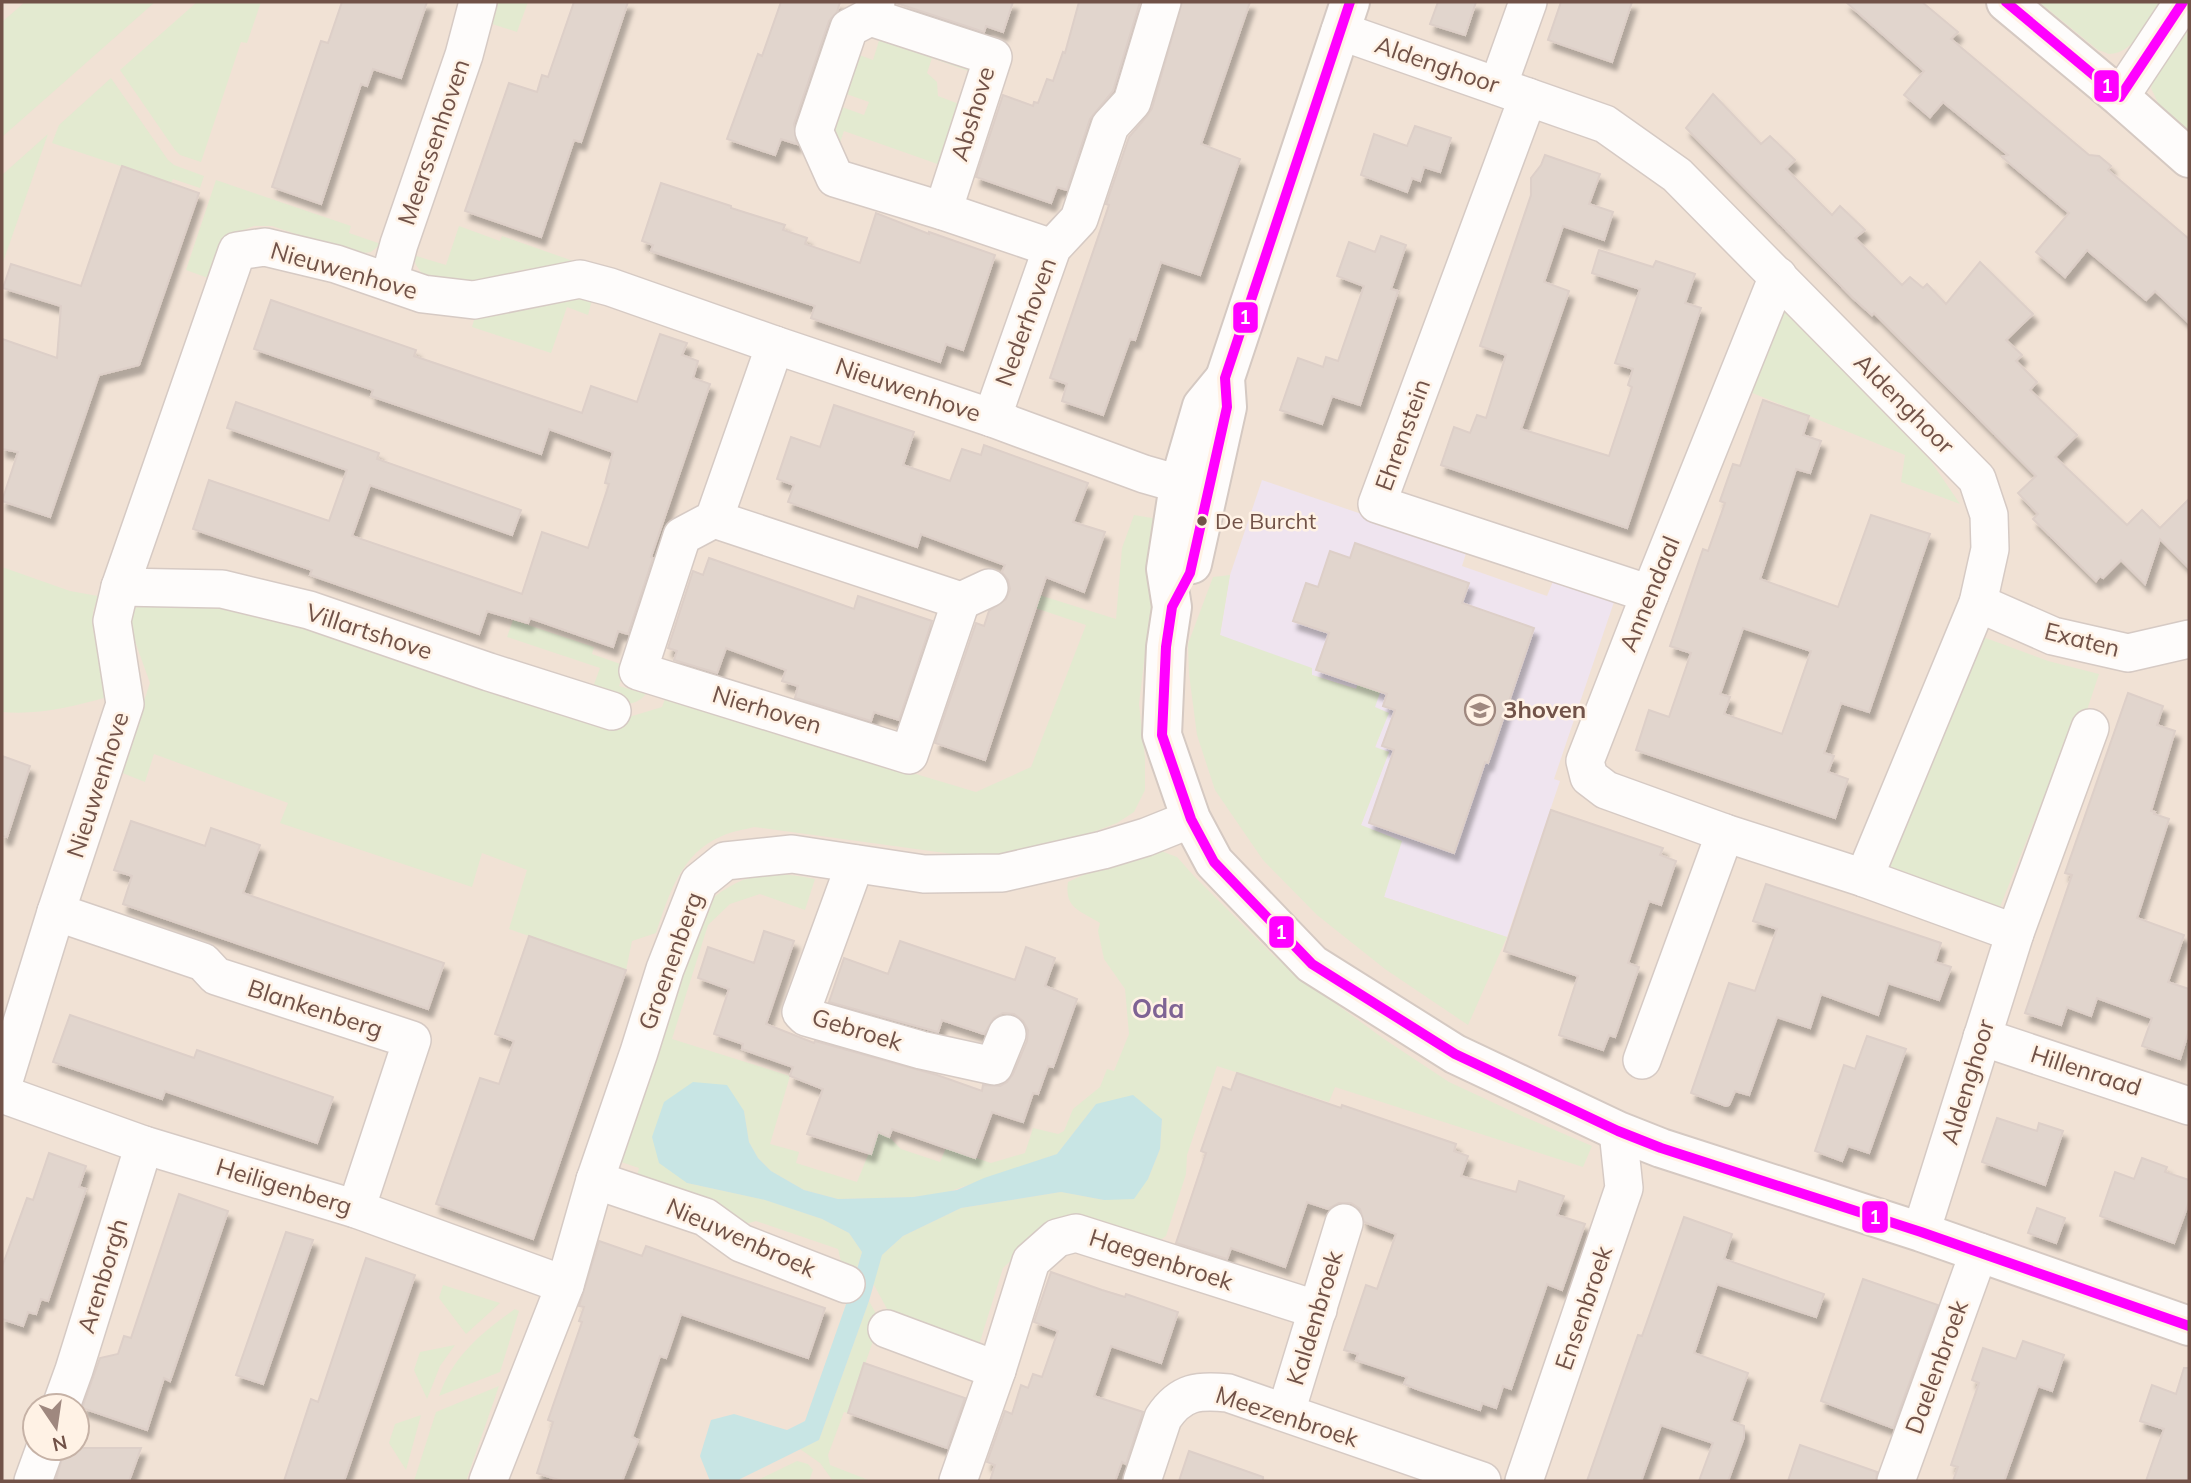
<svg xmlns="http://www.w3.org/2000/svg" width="2191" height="1483" font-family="Mulish,sans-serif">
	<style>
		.residential { fill: #f1e2d5; fill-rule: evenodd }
		.education { fill: #efe4ef }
		.green { fill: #e3ead0 }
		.water { fill: #c8e5e4 }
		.building { fill: #e1d5cd; stroke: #ddcfc8; stroke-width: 2; fill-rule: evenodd; filter: url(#shadow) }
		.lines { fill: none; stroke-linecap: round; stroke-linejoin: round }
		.street-casing { stroke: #d6cac4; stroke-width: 40 }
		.secondary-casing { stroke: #d5c9c2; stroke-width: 42 }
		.street { stroke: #fefcfb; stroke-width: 37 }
		.secondary { stroke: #fefcfb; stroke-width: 38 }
		.bus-1-casing { stroke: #fff2e5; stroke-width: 16 }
		.bus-1 { stroke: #f0f; stroke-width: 10 }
		.bus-dot { fill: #715248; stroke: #fff2e5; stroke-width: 2.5 }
		.labels { text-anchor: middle; stroke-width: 5; stroke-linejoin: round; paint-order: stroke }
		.bus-label { font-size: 22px; fill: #715248; stroke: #fff2e5; text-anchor: start }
		.street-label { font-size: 24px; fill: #715248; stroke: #fff2e5 }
		.poi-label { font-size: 24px; font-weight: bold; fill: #715248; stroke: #fff2e5; text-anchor: start }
		.neighbourhood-label { font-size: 26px; font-weight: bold; fill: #7e6394; stroke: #fff2e5 }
		.line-badge { stroke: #fff2e5; stroke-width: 2.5 }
		.badge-label { font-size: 19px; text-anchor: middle; font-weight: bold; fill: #fff }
	</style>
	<defs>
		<filter id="shadow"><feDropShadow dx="4.5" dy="8" stdDeviation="2" flood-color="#0004"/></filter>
	</defs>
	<rect width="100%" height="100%" fill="#f5ede5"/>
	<path class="residential" d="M2 2H2189V1481H2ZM35 1406H77V1448H35Z"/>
	<polygon class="education" points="1262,480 1467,550 1462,566 1547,596 1554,579 1615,599 1554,779 1560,781 1507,937 1384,897 1389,879 1361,825 1389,752 1375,748 1388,713 1375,708 1357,689 1312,675 1220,635 1230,575"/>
	<g class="green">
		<polygon points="25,2 155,2 2,137 2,22"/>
		<polygon points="197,2 261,2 247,43 241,42 201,162 180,155 175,150 120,70"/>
		<polygon points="493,2 528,2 517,32 486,22"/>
		<path d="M2039 2H2160C2149 19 2134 54 2109 54 2109 54 2099 50 2098 50Z"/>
		<polygon points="2189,22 2189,132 2159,105 2151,88 2156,73"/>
		<polygon points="882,31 972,62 979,75 932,58 927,73 937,82 938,96 967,107 946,167 844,131 836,154 832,153 834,104 864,115 869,102 838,91 851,52 873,60"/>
		<polygon points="111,78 168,160 174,165 204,176 200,188 173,179 171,183 52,143 59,125"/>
		<polygon points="48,134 2,265 2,175"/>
		<polygon points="216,180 351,226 349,233 381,244 371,252 356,254 272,226 254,226 235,233 220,248 208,278 186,270"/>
		<polygon points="459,226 500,241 502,236 576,262 560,266 526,269 470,284 423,275 416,265 413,255 446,265"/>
		<polygon points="575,296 592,300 588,315 567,307 551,353 472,327 476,313"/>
		<polygon points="1771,298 1930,460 1960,504 1901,482 1905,455 1733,385"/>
		<path d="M1134 515 1164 520 1148 628 1139 704 1145 758V790L1134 812 1117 823 1049 849 982 858 754 827C744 830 732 831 722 836 681 853 669 894 656 933L632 941 626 970 509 929 527 870 482 853 472 887 280 823 288 803 154 754 145 782 120 772 150 683 132 633 129 618 134 609 145 602 217 600 629 717 662 707 665 699 976 792 1031 767 1086 625 997 595 1001 583 1116 619 1122 548Z"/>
		<path d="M2 567 70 591 98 596 93 612V630L104 657 107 697C72 707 39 715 2 712Z"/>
		<polygon points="1230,575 1220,635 1312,668 1312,675 1356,689 1365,662 1388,670 1375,707 1389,713 1375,747 1389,752 1361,825 1402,841 1384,897 1507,937 1468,1025 1385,969 1317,915 1263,860 1215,790 1197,735 1189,674 1188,644 1213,577"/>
		<path d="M513 620 594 647 592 654 626 666 619 686 646 694C631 712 610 701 590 695L600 668 507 637Z"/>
		<polygon points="1983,637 2048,661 2099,674 2080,731 2071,729 1996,917 1880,872"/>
		<path d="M1161 851 1177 857 1194 876 1274 956 1317 990 1384 1039 1449 1082 1522 1116 1592 1146 1583 1167 1335 1087 1329 1102 1217 1066 1187 1155 1186 1174 1166 1236 1153 1245 1047 1227 1003 1268 978 1348 893 1320 873 1283 882 1255 903 1236 961 1208 1061 1192 1104 1200 1148 1179 1160 1149 1162 1119 1096 1104 1057 1154 945 1193 913 1197 838 1199 804 1190 771 1171 758 1158 749 1142 744 1111 687 1183 766 1200 822 1219 849 1233 862 1252 854 1277 843 1270 838 1249 756 1221 742 1225 636 1179 639 1168 615 1160 706 904C742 872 769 870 815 879L805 910 760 894 730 904 708 925 672 1039 790 1076 770 1144 799 1152 796 1163 857 1182 878 1131 889 1137 901 1149 940 1162 946 1148 991 1163 1025 1153 1033 1128 1058 1134 1064 1131 1073 1109 1100 1087 1107 1069 1114 1071 1129 1034 1125 989 1104 959 1098 931 1100 923C1081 911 1064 909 1068 882L1113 861Z"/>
		<polygon points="443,1285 500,1303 466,1334 439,1298"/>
		<polygon points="869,1301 880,1321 848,1413 844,1412 828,1455 830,1465 871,1481 833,1481 820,1463 800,1449 819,1440"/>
		<path d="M515 1309 519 1311 500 1372 439 1396C452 1357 482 1332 515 1309Z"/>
		<polygon points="455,1345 440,1366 427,1399 414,1370 420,1352"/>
		<polygon points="499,1386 466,1481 414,1481 436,1412"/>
		<polygon points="421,1415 406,1470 389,1443 395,1424"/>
		<polygon points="797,1461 808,1464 813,1470 809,1481 756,1481"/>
	</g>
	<polygon class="water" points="693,1082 727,1085 744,1111 749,1142 758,1158 771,1171 804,1190 838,1199 913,1197 957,1190 984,1178 1057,1154 1096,1104 1133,1095 1162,1119 1160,1149 1148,1179 1134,1199 1104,1200 1061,1192 961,1208 903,1236 882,1255 869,1301 819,1440 740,1479 739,1481 710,1481 700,1456 711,1420 734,1414 787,1430 805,1421 850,1293 862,1252 849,1233 822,1219 765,1200 687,1183 659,1163 652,1137 664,1102"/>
	<g class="building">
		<polygon points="342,2 427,2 401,78 373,69 367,86 361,84 321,204 272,187 321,41 328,43"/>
		<polygon points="574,2 628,2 581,142 574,140 541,237 465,211 509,83 537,92 542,75 548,77"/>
		<polygon points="781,2 840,2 837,12 829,21 794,124 797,144 781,139 775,155 727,139 758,54 762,56"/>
		<polygon points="897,2 1013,2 1003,32 986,26 984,32 896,3"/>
		<polygon points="1079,2 1140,2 1113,91 1090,119 1067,190 1057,187 1051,203 976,177 1003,95 1033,106 1034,102 1038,103 1047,79 1053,81 1063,52 1065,53"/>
		<polygon points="1182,2 1250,2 1201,144 1240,159 1200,275 1161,262 1135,340 1130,339 1103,415 1062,401 1067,384 1050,378 1109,205 1106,204 1129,137 1147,116 1152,108"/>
		<polygon points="1438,2 1476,2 1465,35 1430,24"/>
		<polygon points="1561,2 1632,2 1612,62 1548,40"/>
		<polygon points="1846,2 1922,2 1958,32 1951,39 2089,155 2099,156 2111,166 2108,170 2189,239 2189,323 2155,291 2146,300 2087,250 2065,277 2036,252 2069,213 2002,157 2008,155 1943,102 1930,117 1904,95 1924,71"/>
		<polygon points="1713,94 1761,144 1770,136 1795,160 1786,169 1832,215 1840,206 1865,230 1855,238 1902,285 1910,277 1923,288 1927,284 1946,304 1980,262 2033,314 2006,340 2022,355 2016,361 2037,382 2030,390 2077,435 2055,457 2127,525 2142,510 2160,528 2189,499 2189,568 2160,539 2145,584 2121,560 2103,578 2100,576 2096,581 2033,519 2038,514 2018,493 2036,476 1874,313 1872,315 1853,298 1686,128"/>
		<polygon points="1415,126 1451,138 1440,172 1424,167 1420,181 1412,178 1407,192 1361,175 1374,134 1407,146"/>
		<polygon points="1545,155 1600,174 1589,204 1613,212 1604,240 1563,226 1544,282 1569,291 1521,429 1609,456 1632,387 1628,385 1633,369 1615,363 1640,289 1592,273 1599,250 1653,267 1656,261 1695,274 1685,303 1701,308 1627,528 1441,465 1454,427 1470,433 1477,415 1486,418 1506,355 1480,346 1531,195 1531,178 1541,165"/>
		<polygon points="122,166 199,193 139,365 99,375 50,517 2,501 18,452 2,449 2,339 57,358 61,306 3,288 11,264 81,286"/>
		<polygon points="661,183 731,206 731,208 785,225 783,230 807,238 805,244 860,263 876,213 929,234 929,232 995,255 963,350 946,344 940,362 811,318 815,306 651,251 653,245 642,241"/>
		<polygon points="1381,236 1406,245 1391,289 1398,291 1360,405 1332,396 1322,424 1280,410 1298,358 1323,367 1326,357 1338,361 1364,286 1337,276 1349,242 1375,252"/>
		<polygon points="271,300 416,350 414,356 582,413 591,386 637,402 660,334 687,343 682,355 698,361 693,378 710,384 651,557 653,558 628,634 618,631 613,647 530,618 528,623 487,611 479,634 310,575 312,570 193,529 209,480 329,521 347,470 227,428 236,402 379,453 377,459 521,510 512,535 370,485 352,536 522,594 542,532 588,548 609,484 605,483 613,452 549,429 541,454 371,396 373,390 254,349"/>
		<path d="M1763 400 1809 416 1803 435 1821 441 1810 473 1796 469 1760 579 1838 607 1871 515 1930 534 1869 712 1841 703 1824 753 1834 756 1828 772 1848 779 1835 818 1636 750 1649 710 1669 717 1691 653 1670 646 1703 549 1708 551 1725 503 1720 501 1733 464 1740 466ZM1743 628 1811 651 1782 734 1724 714 1730 697 1720 694Z"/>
		<polygon points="834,405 914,432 903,465 950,481 962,449 981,455 984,445 1088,483 1073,522 1105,532 1084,592 1046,577 985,760 935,743 976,623 984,626 989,611 1006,599 1010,589 1008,580 1002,572 1005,565 921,534 917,547 788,502 794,485 777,479 791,437 820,447"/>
		<polygon points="1355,543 1469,583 1462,603 1534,628 1488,763 1485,762 1454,853 1369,823 1394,750 1382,746 1395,710 1383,706 1387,694 1316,670 1329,633 1293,621 1306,583 1318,587 1330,551 1350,558"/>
		<polygon points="709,558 854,609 858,596 932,621 899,720 874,712 871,721 795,698 798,686 782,681 786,670 726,648 717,673 674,660 677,651 668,648 693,571 703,575"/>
		<polygon points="2128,693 2163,706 2157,725 2175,731 2151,811 2155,812 2154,814 2169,819 2137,918 2184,935 2168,982 2189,989 2189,1030 2180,1059 2142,1046 2152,1018 2097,998 2091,1016 2067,1007 2061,1025 2025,1013 2072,875 2065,873"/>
		<polygon points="2,756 30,766 7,837 2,836"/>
		<polygon points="1551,810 1663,848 1660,855 1676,861 1661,905 1649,901 1628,963 1639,967 1615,1037 1609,1035 1603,1050 1559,1035 1578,976 1504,951"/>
		<polygon points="131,821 205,846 211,828 260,845 243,893 444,963 428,1009 123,904 132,876 114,870"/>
		<polygon points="1766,884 1941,943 1935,962 1951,967 1939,1000 1888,983 1878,1015 1821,994 1810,1028 1777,1017 1749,1095 1735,1091 1729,1105 1726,1106 1691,1093 1729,983 1755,991 1777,929 1753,921"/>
		<polygon points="764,931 794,941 766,1024 814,1043 815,1041 937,1075 982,1091 983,1085 1000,1086 1007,1082 1013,1074 1027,1041 1028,1030 1023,1021 1014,1014 1003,1013 994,1018 984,1034 942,1020 938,1032 829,1002 844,958 888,974 900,941 1015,980 1026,947 1055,958 1045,986 1077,999 1053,1067 1048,1066 1038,1094 1033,1093 1023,1122 992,1112 975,1158 892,1129 889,1137 878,1132 871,1154 807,1134 823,1089 790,1076 793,1067 742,1049 743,1044 714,1034 729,989 698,978 708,947 754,963"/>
		<polygon points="529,936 626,970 533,1239 436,1204 480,1078 499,1084 514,1041 495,1034"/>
		<polygon points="70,1015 194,1058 197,1050 333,1097 317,1143 165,1091 162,1099 53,1062"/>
		<polygon points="1867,1036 1906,1049 1869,1153 1848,1146 1842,1161 1815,1151 1844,1065 1855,1069"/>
		<polygon points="1237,1073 1341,1108 1342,1105 1456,1144 1454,1151 1468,1156 1461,1176 1516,1192 1519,1181 1564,1196 1557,1215 1585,1224 1562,1290 1547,1284 1511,1389 1503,1386 1496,1408 1482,1403 1480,1410 1417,1389 1404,1384 1407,1377 1356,1360 1358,1354 1344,1350 1366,1285 1377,1289 1396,1234 1364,1222 1360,1209 1351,1203 1339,1203 1328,1209 1307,1202 1285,1267 1231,1248 1227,1259 1176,1243 1206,1153 1201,1151 1223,1087 1231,1090"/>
		<polygon points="1997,1118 2037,1131 2039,1123 2063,1131 2045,1185 1982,1162"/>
		<polygon points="49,1153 86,1166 79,1187 86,1189 48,1301 41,1299 36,1314 28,1312 23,1326 2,1319 2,1267 27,1198 33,1200"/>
		<polygon points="2142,1158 2167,1167 2165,1172 2189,1180 2189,1202 2174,1243 2100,1216 2115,1172 2134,1179"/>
		<polygon points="179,1194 228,1211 170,1381 164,1378 147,1430 82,1408 100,1358 118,1354 124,1336 131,1338"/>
		<polygon points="2037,1208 2065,1218 2056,1243 2028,1233"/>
		<polygon points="1684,1217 1732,1234 1724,1259 1824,1294 1816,1317 1717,1284 1694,1353 1748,1373 1731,1421 1744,1426 1744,1437 1728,1481 1699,1481 1713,1443 1661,1425 1641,1481 1587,1481 1638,1335 1642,1336"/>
		<polygon points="286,1232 313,1240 263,1384 236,1375"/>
		<polygon points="599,1241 642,1256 646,1246 825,1308 808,1358 681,1314 666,1358 660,1356 632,1437 638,1440 622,1481 562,1481 537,1473 553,1422 548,1420 582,1322 579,1321 584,1307 579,1306"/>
		<polygon points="366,1258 415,1275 344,1481 284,1481 311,1399 318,1402"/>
		<polygon points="1051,1272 1102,1290 1125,1297 1126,1294 1178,1312 1161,1363 1111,1346 1094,1396 1143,1412 1126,1464 1122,1462 1115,1481 990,1481 995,1465 987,1462 1005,1411 1012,1414 1021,1385 1028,1388 1033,1374 1042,1377 1058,1331 1034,1322"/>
		<polygon points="1863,1279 1938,1305 1893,1428 1821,1401"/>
		<polygon points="2023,1341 2064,1355 2052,1391 2038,1386 2004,1481 1953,1481 1958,1467 1951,1465 1979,1383 1972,1380 1983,1348 2016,1359"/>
		<polygon points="864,1363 965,1398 947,1448 848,1413"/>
		<polygon points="2184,1368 2189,1368 2189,1481 2146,1481 2164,1429 2140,1421 2152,1385 2176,1394"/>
		<polygon points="1800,1445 1877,1472 1876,1481 1788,1481"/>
		<polygon points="65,1448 141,1448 129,1481 61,1481 56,1479"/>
		<polygon points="1189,1451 1263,1477 1263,1481 1179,1481"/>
	</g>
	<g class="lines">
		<g class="street-casing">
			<g id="street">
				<polyline points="876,2 870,17 849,28 814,131 835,178 943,211 1052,248"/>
				<polyline points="870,17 993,57 943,211"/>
				<polyline points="1340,31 1605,124 1677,175 1977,479 1989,515 1990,549 1978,603 1864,878 2015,933"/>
				<polyline points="1498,86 1528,2"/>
				<polyline points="1528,97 1377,504 1650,594"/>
				<polyline points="2120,97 2183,2"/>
				<polyline points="1778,276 1650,594 1585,761 1589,777 1606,790 1725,833 1864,878"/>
				<polyline points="389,281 399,244 464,55 478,2"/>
				<polyline points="775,345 714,519 682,536 638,671 909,755 961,601"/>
				<polyline points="992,418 1052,248 1079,219 1110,126 1132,102 1162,2"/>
				<polyline points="714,519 961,601 989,588"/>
				<polyline points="120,587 222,589 309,610 489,672 612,711"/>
				<polyline points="1978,603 2053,636 2128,653 2189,639"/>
				<polyline points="855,864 801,1012 806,1017 921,1050 994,1066 1007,1034"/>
				<polyline points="56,912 203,962 216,976 412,1040 356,1209"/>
				<polyline points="1982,1037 2189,1106"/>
				<polyline points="1642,1060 1725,833"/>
				<polyline points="2,1087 56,912 125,704 112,621 120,587 237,251 265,247 336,264 423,294 474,300 580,279 610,287 775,345 992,418 1144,474 1207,492"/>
				<polyline points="2,1094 144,1145 356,1209 565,1285"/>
				<polyline points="595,1180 705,1217 741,1243 846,1284"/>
				<polyline points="1921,1232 2015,933 2090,728"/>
				<polyline points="887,1329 997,1370"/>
				<polyline points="61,1406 74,1370 144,1145"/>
				<polyline points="1286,1412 1344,1223"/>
				<polyline points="33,1481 45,1448"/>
				<polyline points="488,1481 565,1285 595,1180 639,1052 665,969 699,882 725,861 792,854 924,874 1002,873 1103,850 1146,837 1191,819"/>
				<polyline points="958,1481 997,1370 1031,1261 1057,1238 1076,1233 1318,1310"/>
				<path d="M1142 1481 1163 1418C1181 1391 1199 1390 1228 1393L1482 1481"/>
				<polyline points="1524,1481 1624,1188 1618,1131"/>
				<polyline points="1896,1481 1979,1252"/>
			</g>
		</g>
		<g class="secondary-casing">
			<g id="secondary">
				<polyline points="2006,2 2120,97 2189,158"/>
				<polyline points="1225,378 1202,406 1179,485 1166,569 1172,607 1166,647 1162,735 1191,819 1214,862 1312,964 1455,1054 1618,1131 1661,1148 1921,1232 2189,1326"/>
				<polyline points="1192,564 1227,407 1225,378 1350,2"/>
			</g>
		</g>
		<use href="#street" class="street"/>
		<use href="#secondary" class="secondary"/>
		<g class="bus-1-casing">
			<g id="bus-1">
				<polyline points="1350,2 1225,378 1227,407 1190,573 1172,607 1166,647 1162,735 1191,819 1214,862 1312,964 1455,1054 1618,1131 1661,1148 1921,1232 2189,1326"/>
				<polyline points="2006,2 2120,97 2183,2"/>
			</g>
		</g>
		<use href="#bus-1" class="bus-1"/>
	</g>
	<defs>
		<g id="school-ring" transform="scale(1.575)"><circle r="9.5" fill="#fff2e5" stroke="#9f887f" stroke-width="1.5"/><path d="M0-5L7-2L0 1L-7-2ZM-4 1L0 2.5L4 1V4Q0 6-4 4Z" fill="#9f887f"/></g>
	</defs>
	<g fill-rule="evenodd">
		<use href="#school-ring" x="1480" y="710"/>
	</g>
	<circle class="bus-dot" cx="1202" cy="521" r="6"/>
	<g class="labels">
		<g class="bus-label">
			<text x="1215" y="529">De Burcht</text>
		</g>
		<g class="street-label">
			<text transform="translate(1437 65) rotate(19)" y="8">Aldenghoor</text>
			<text transform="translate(973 114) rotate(-73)" y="8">Abshove</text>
			<text transform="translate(434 142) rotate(-71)" y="8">Meerssenhoven</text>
			<text transform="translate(344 271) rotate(16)" y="8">Nieuwenhove</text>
			<text transform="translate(1026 322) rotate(-70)" y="8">Nederhoven</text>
			<text transform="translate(908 390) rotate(19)" y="8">Nieuwenhove</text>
			<text transform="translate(1904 404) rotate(45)" y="8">Aldenghoor</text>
			<text transform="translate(1403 435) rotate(-70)" y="8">Ehrenstein</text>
			<text transform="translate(1650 594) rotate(-68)" y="8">Annendaal</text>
			<text transform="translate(369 632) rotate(18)" y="8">Villartshove</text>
			<text transform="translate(2082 640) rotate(14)" y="8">Exaten</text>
			<text transform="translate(767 710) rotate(17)" y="8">Nierhoven</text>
			<text transform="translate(98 785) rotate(-72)" y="8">Nieuwenhove</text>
			<text transform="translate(671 961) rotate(-70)" y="8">Groenenberg</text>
			<text transform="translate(315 1009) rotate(18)" y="8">Blankenberg</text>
			<text transform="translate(857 1030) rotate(17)" y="8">Gebroek</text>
			<text transform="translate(2086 1071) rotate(18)" y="8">Hillenraad</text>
			<text transform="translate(1968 1082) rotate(-73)" y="8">Aldenghoor</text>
			<text transform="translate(284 1187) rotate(17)" y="8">Heiligenberg</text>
			<text transform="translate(741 1238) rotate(24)" y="8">Nieuwenbroek</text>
			<text transform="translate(1161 1260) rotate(18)" y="8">Haegenbroek</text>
			<text transform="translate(103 1276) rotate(-73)" y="8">Arenborgh</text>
			<text transform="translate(1584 1308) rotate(-71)" y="8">Ensenbroek</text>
			<text transform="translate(1315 1318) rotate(-73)" y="8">Kaldenbroek</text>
			<text transform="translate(1937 1367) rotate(-70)" y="8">Daelenbroek</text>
			<text transform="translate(1287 1417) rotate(18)" y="8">Meezenbroek</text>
		</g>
		<g class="poi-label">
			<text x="1503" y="718">3hoven</text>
		</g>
		<g class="neighbourhood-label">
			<text x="1158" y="1018">Oda</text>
		</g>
	</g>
	<g class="line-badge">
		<rect x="2093" y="69" width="27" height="34" rx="7" fill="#f0f"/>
		<rect x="1232" y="301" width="27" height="33" rx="7" fill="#f0f"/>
		<rect x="1268" y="915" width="27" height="34" rx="7" fill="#f0f"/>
		<rect x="1861" y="1200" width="28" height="34" rx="7" fill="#f0f"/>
	</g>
	<g class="badge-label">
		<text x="2107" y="93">1</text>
		<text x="1245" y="324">1</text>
		<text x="1281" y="939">1</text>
		<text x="1875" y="1224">1</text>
	</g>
	<rect width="2191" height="1483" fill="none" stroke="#715248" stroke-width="7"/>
	<g transform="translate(56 1427) rotate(167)"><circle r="33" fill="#fff2e5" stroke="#c6b2a6" stroke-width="2"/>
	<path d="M0-5L12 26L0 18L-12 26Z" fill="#9f887f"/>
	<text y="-10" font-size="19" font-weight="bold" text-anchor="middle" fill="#715248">N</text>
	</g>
</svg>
